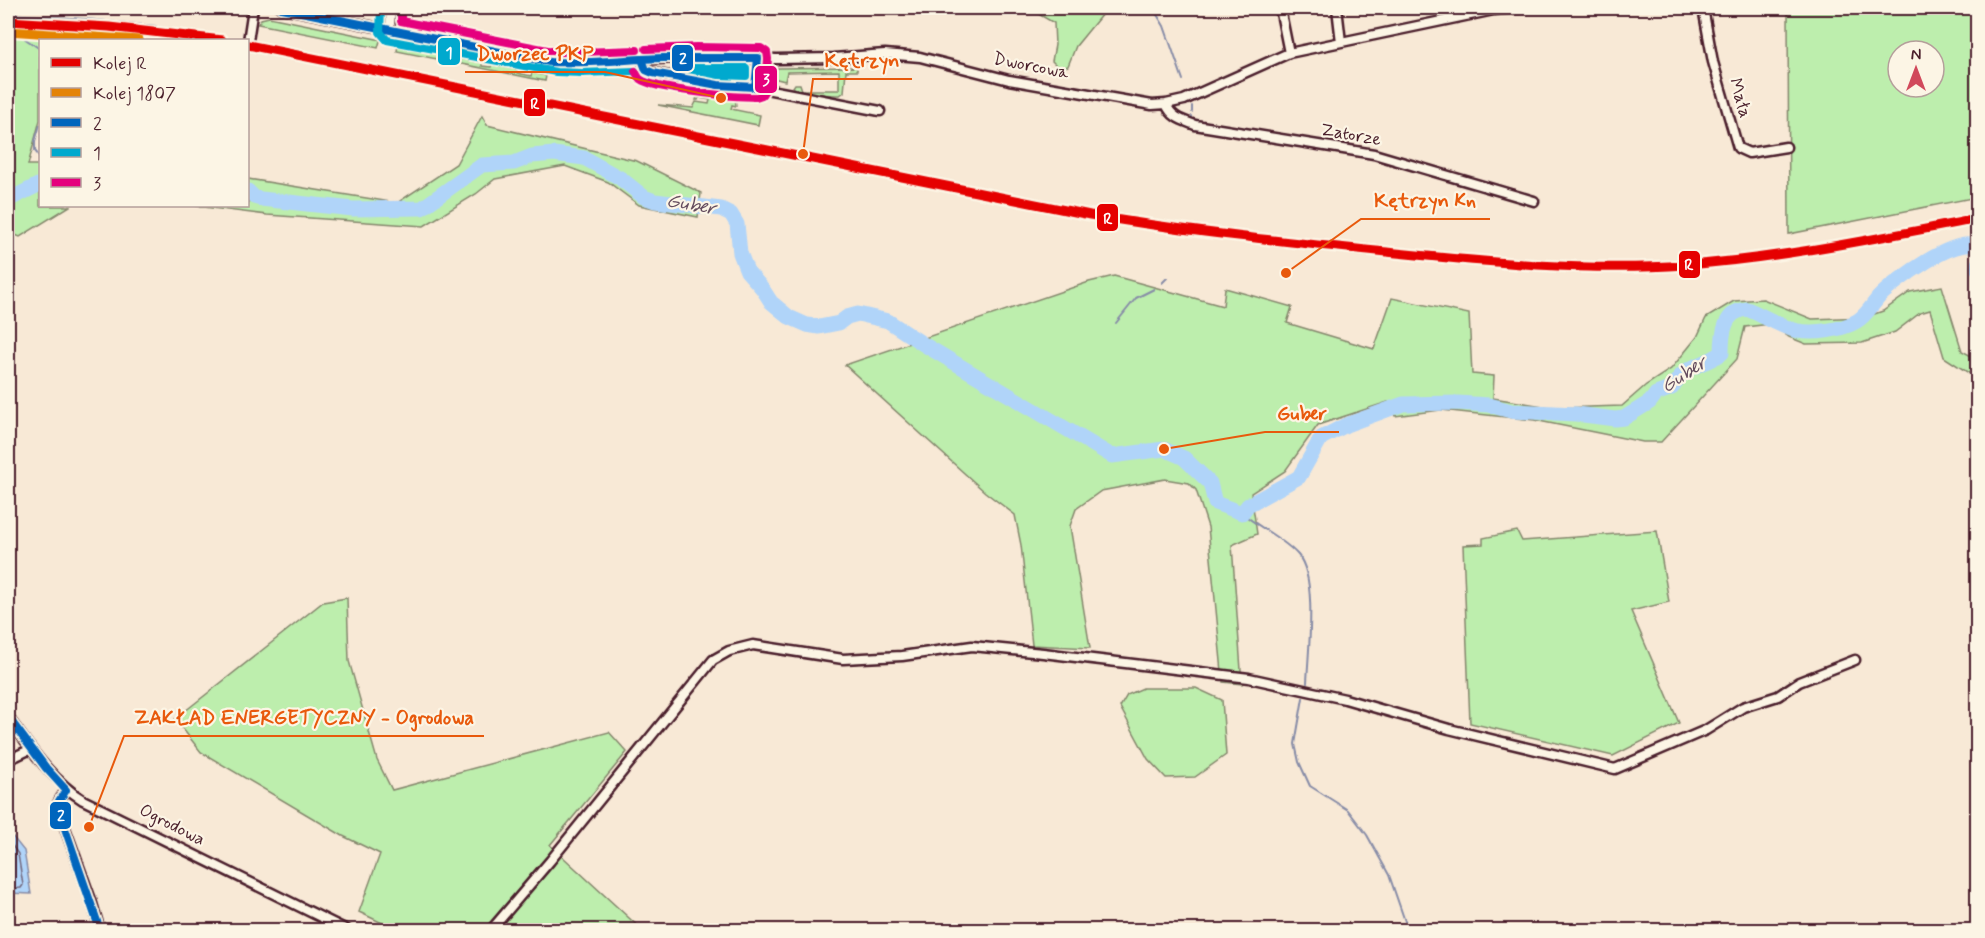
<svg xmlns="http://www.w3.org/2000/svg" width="1985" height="938" font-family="Mynerve,sans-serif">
<rect width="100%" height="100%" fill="#f8e9d6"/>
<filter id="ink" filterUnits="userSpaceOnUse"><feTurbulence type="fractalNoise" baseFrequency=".0167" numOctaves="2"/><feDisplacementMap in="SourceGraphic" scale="12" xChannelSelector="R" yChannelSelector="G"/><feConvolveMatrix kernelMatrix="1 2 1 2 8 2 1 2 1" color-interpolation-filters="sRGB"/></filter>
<g filter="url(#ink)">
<!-- green -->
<path fill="#bdeead" stroke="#84866c" stroke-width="1.5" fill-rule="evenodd" d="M1028,8H1107L1076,46L1068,66L1060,69L1052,61L1055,45L1054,23Z
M1788,8H1977V197L1789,234ZM1898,51H1934V87H1898Z
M269,17L440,52L442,55L449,57V59L458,61L459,59L482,63V66L491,67L492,65L517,70V73L531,76L532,73L546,76L545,81L397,51L398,45L380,41L378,48L258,24L261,19Z
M8,28L65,31L62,40H40V120L28,165H40V206H70L20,237L8,232Z
M857,67V71H846L844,92L840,95C825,94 805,96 793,87L795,84H800L802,90H839V71L787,72L785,81L765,76V70L778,68Z
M699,91L717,94V99L724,100L725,95L735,96L736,106L732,105L731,109L760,115L758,125L658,105L693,108L696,102L709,104L710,100L699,98L698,100H696Z
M482,116L487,125L637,161L701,193L698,217L639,205L608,182L565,166L495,179L476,194L424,226L267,215L196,206H248V179L397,203L456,164Z
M1114,276L1223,306L1225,288L1292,307L1287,323L1374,349L1392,298L1469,314L1472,374L1494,376L1493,398L1556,408L1622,406L1646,385L1671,369L1697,337L1706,318L1734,301L1763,299L1812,319L1866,317L1883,311L1910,292L1942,286L1962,351L1977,359L1978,379L1944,357L1930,310L1920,313L1895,332L1862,343L1806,344L1789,337L1771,324L1745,327L1737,359L1661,442H1643L1534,420L1441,410L1395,416L1388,402L1318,425L1285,471L1251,493L1257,534L1232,545L1242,684L1223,682L1208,527L1196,490L1189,483L1165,479L1101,491L1076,509L1070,526L1090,648L1032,645L1021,545L1015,515L985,492L845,365L1089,282Z
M1517,531L1522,541L1657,531L1669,602L1631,611L1679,723L1613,756L1470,723L1463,545L1483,544V538Z
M347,598L349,661L377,760L392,790L609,732L627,752L550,845L642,930H397L359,912L380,854L343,836L201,752L175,719L323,602Z
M1143,688H1196L1222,700L1226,755L1195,777L1166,778L1148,759L1120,707L1127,695Z"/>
<!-- water -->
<path fill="#b0d4f9" stroke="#878ca7" stroke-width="1.5" d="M8,831L24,851L31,894L8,893Z"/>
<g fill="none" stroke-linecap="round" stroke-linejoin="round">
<!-- shore -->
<path stroke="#73677d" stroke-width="1.5" d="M8,840L18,854L23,885L21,888L8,889"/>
<!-- stream -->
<path stroke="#878ca7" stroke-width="2" d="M1153,8L1164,26L1183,80
M8,14L87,19L156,26
M21,33V36L40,49
M1192,112V106
M1192,116V119
M40,125L35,141V151L40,157
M1162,283L1167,278
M1116,323L1136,298L1154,289
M1242,513C1258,527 1284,539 1298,555C1318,578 1308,652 1307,683
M1303,698L1295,744L1299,762L1310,786L1348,810L1367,835L1389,875L1408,930"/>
<!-- river -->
<path stroke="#b0d4f9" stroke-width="15" d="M248,191L254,197L261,199L353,209L422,208L482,165L514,163L532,156L554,154L584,158L620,178L644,197L655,201L721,209L731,214L737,224L740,253L747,271L762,288L771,302L789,317L807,325L819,327L839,323L847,317L858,314L888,321L923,344L1112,456L1164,449L1184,458L1210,483L1215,503L1242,513L1248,505L1299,477L1321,438L1346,425L1403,404L1458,403L1489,405L1511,411L1576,414L1615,419L1624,418L1650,402L1656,394L1672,388C1688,361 1699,369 1722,353C1722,333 1724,311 1747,309C1762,315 1783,328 1798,331C1815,334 1842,330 1857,321C1866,316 1872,305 1879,297C1894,282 1957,234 1978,247
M8,200L40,184
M1978,264V269"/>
<!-- street casing -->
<g stroke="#4a1f2b" stroke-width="13">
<path id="street" d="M281,8L550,62L581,63L696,57L777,59L834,58L885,54L920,57L1009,80L1152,105L1166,104L1184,100L1289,53L1494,10L1519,8
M1280,8L1289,53
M1337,8L1341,42
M1703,8L1713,62L1738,148L1749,153L1786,147
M390,30L391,8
M248,41L253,8
M642,59L646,70L653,73L718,85L755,87L880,111
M755,87L758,58
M1166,104C1172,118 1182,120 1195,125L1374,154L1534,201
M8,717C30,747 51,780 83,800L347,930
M8,760L31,749
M66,790L59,801L60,814L91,900L100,930
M491,930L550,861L713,660L729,651L753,645L843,659L902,656L972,646L1043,653L1249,678L1345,699L1449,729L1615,769L1706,730L1743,707L1778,696L1799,682L1855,660"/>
</g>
<!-- street -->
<use href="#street" stroke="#fcf5e5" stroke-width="8"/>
<!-- bus-1 casing -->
<g stroke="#fcf5e5" stroke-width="12">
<path id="bus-1" d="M281,8L550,62C588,64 626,59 664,58H758L755,87L718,85L653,73L646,70L642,59
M8,717L46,768L66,790L59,801L60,814L100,930"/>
</g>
<!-- bus-2 casing -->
<g stroke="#fcf5e5" stroke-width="12">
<path id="bus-2" d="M381,8L380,32L387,40L556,72L582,73L635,71
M684,68H746V76L719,75Z"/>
</g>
<!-- bus-3 casing -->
<g stroke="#fcf5e5" stroke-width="12">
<path id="bus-3" d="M401,8V21L558,52H581L637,50
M635,71C637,74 637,76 640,79C655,90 735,97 756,97L762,95L765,90L768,59L767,52L761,48L696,47L646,49"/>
</g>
<!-- bus-1 -->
<use href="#bus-1" stroke="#0065bd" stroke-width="8"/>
<!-- bus-2 -->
<use href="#bus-2" stroke="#00a9ce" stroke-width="8"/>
<!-- bus-3 -->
<use href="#bus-3" stroke="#e5007d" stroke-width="8"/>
<!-- rail-1 casing -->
<g stroke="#fcf5e5" stroke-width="14">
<path id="rail-1" d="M8,21L109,27L222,40
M248,45L1090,215C1189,232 1288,242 1387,252C1487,262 1586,272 1686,265C1784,258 1881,237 1978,219"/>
</g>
<!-- rail-2 casing -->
<g stroke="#fcf5e5" stroke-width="14">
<path id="rail-2" d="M8,31L139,40"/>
</g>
<!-- rail-1 -->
<use href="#rail-1" stroke="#e50000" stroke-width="9"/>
<!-- rail-2 -->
<use href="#rail-2" stroke="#e48306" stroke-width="9"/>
</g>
</g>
<g text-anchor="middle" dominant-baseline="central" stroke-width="4.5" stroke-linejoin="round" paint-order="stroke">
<!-- street labels -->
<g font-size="18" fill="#4a1f2b" stroke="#fcf5e5">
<text transform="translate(1031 66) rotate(11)">Dworcowa</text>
<text transform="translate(1740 98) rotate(74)">Mała</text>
<text transform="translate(1351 135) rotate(10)">Zatorze</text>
<text transform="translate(172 825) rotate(27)">Ogrodowa</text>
</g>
<!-- water labels -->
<g font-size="20" font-style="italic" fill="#644c5e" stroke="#fcf5e5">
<text transform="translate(691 205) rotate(10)">Guber</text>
<text transform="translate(1684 375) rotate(-33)">Guber</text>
</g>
</g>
<!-- callouts -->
<path fill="none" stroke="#e8590c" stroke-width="2" d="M721 98L605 72H465M803 154L813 79H912M1286 273L1361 219H1490M1164 449L1265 432H1339M89 827L124 736H484"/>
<g fill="#e8590c" stroke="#fcf5e5" stroke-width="2">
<circle cx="721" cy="98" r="6"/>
<circle cx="803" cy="154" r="6"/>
<circle cx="1286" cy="273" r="6"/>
<circle cx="1164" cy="449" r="6"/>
<circle cx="89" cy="827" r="6"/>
</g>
<g font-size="20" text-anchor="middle" font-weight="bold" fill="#e8590c" stroke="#fcf5e5" stroke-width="4.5" stroke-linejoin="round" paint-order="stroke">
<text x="535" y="60">Dworzec PKP</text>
<text x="862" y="67">Kętrzyn</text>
<text x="1425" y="207">Kętrzyn Kn</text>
<text x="1302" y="420">Guber</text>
<text x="304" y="724">ZAKŁAD ENERGETYCZNY - Ogrodowa</text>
</g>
<g stroke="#fcf5e5" stroke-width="2">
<rect x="437" y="37" width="24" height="29" rx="6" fill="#00a9ce"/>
<rect x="671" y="44" width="23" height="28" rx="6" fill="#0065bd"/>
<rect x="754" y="65" width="24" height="29" rx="6" fill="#e5007d"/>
<rect x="523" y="88" width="23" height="29" rx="6" fill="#e50000"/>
<rect x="1096" y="203" width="23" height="29" rx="6" fill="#e50000"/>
<rect x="1678" y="250" width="23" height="29" rx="6" fill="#e50000"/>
<rect x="49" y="801" width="23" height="29" rx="6" fill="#0065bd"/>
</g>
<g font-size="16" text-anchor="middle" font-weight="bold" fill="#fff">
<text x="449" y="58">1</text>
<text x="683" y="64">2</text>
<text x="766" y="85">3</text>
<text x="535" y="109">R</text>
<text x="1108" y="224">R</text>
<text x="1689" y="270">R</text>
<text x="61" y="821">2</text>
</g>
<!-- margin -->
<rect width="1985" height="938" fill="none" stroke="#fcf5e5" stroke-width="30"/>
<rect x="15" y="15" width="1955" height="908" fill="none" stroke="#4a1f2b" stroke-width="2" filter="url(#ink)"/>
<!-- legend -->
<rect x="39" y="39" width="210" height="168" fill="#fcf5e5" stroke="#b59f9b" stroke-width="1.5"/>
<rect x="51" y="58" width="30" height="9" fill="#e50000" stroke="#b59f9b" stroke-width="1.5"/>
<text x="93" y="69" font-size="18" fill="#4a1f2b">Kolej R</text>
<rect x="51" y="88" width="30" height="9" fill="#e48306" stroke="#b59f9b" stroke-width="1.5"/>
<text x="93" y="99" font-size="18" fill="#4a1f2b">Kolej 1807</text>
<rect x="51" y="118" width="30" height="9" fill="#0065bd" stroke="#b59f9b" stroke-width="1.5"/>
<text x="93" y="129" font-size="18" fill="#4a1f2b">2</text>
<rect x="51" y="148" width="30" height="9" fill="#00a9ce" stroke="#b59f9b" stroke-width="1.5"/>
<text x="93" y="159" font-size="18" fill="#4a1f2b">1</text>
<rect x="51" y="178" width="30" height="9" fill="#e5007d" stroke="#b59f9b" stroke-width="1.5"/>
<text x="93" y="189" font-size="18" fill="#4a1f2b">3</text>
<!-- north arrow -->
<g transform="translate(1916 69)"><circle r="28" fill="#fcf5e5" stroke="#b59f9b" stroke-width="1.5"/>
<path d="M0-4.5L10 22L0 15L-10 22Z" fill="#d1495b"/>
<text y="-9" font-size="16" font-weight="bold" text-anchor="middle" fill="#4a1f2b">N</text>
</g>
</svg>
